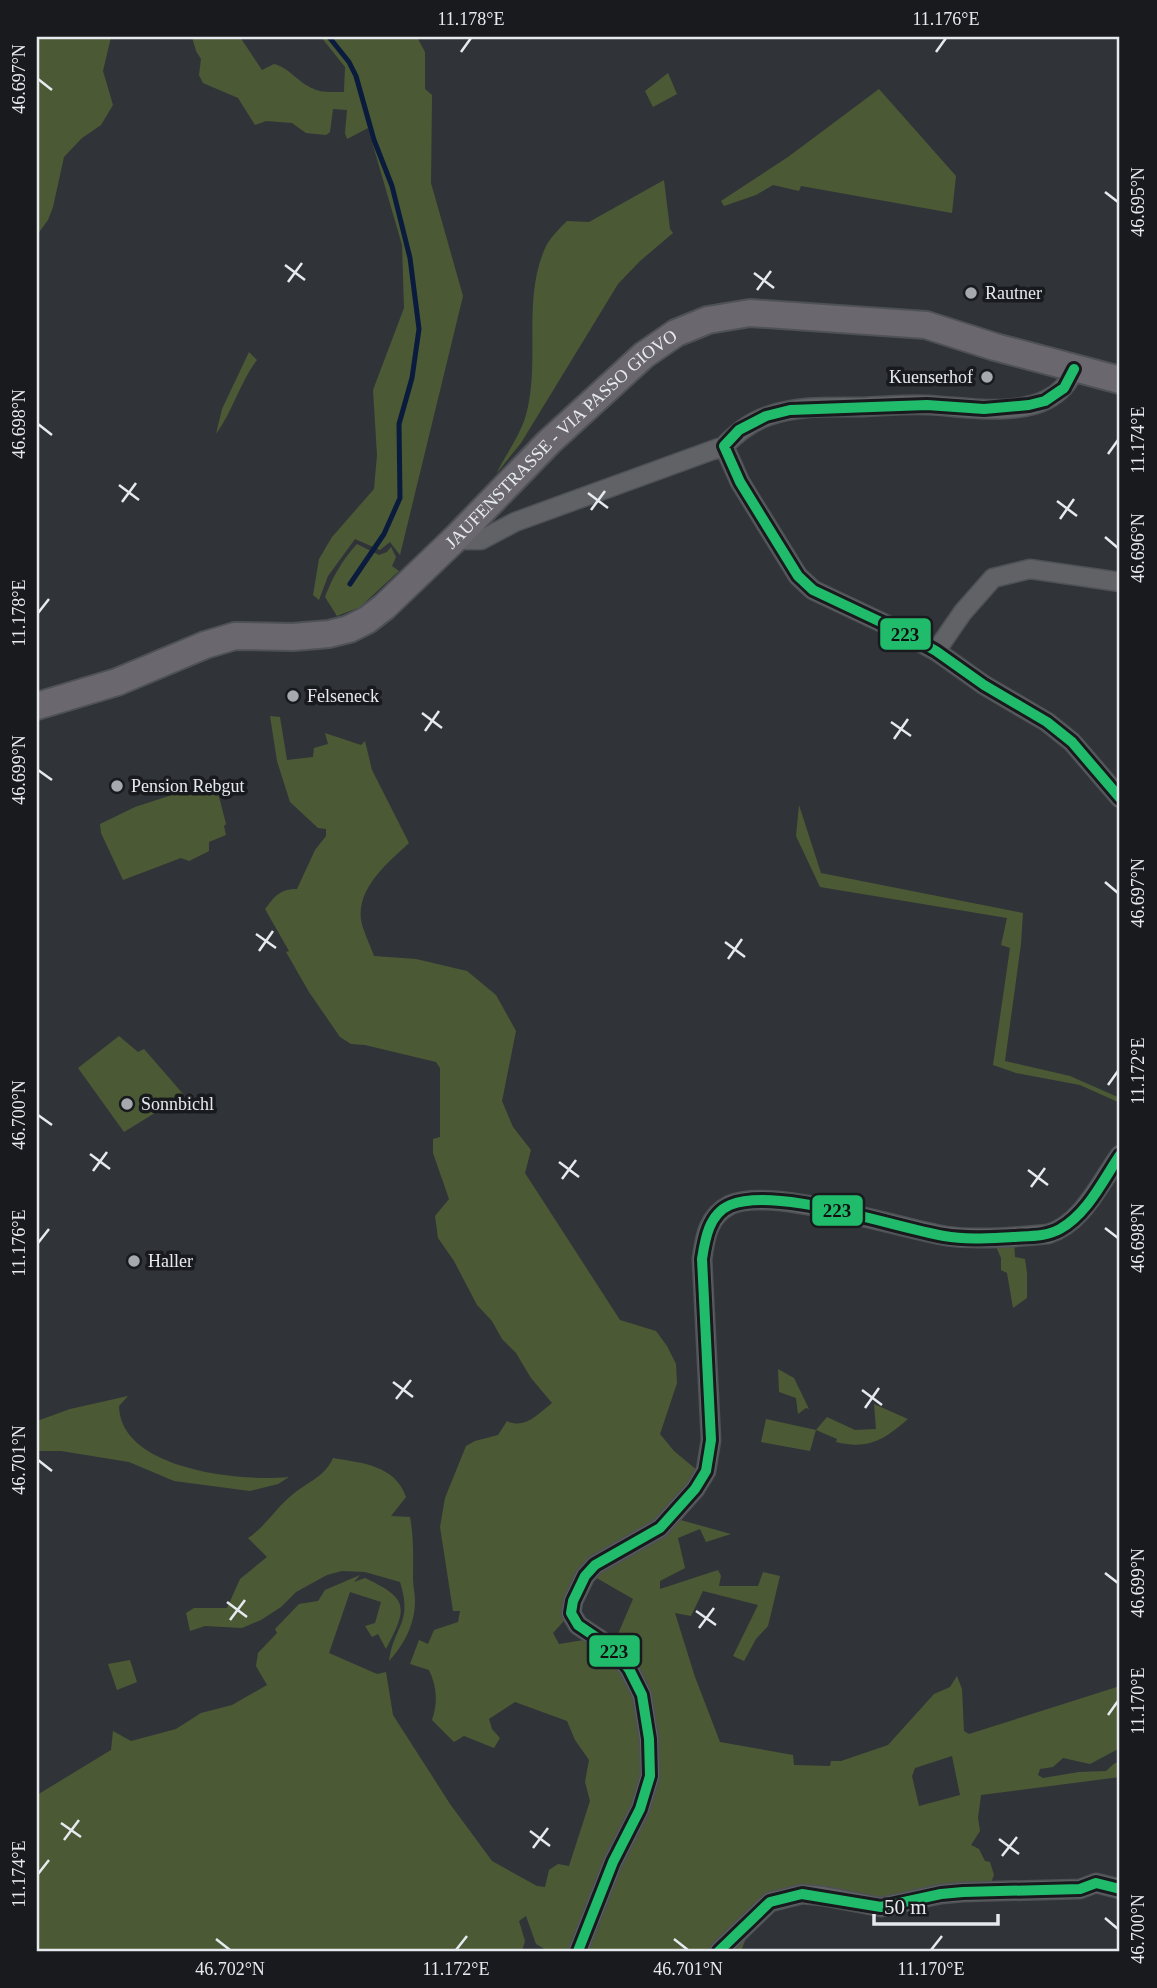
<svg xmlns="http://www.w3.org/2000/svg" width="1157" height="1988" font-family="Georgia,serif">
<rect width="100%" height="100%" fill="#303438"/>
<!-- green -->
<path fill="#4c5935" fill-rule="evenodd" d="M37,37H111L103,71L113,105L101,125L82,138L64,157L53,207L48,220L37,235Z
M192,37H240L262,70L274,64C290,68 298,83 314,89C322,93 335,92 344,92L345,67L321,37H417L425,52V89L432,95L431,183L463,296L400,555L390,542L380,550L355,539L328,576L319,600L313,595L319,559L332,537L374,489L377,455L373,390L404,308L402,245L368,128L347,139L345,133L347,110L333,109L330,132L326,135L306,133L292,123L266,121L255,125L238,98L203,83L199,75L201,59L196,51Z
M668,73L677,94L653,107L645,91Z
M879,89L956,176L952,213L801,186L799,191L773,185L756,195L724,206L721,201L788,157Z
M664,180L670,229L673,233L640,261L618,284L521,443L496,474C506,454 522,433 527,411C540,357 522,298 546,246C551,237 560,228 567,221L589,222Z
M249,352L257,360C240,382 233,411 216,434L222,409Z
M357,544L379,555L387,552L391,547L396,557L392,566L399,571L360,607L337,616L325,597C332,578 343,559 357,544Z
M270,716L280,717L287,760L313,757L314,748L328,744L325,733L361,745L365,741L372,770L409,843C388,863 357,887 361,920C363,931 370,945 374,956L416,959L467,971L496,995L516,1031L502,1101L513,1127L531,1150L525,1173L620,1320L656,1331L667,1346L676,1364L677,1383L660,1434L674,1451L704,1476L677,1519L731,1534L706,1542L700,1529L678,1538L685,1568L660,1581V1589L718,1570L721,1576L719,1586H758L763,1572L780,1576L768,1626L756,1639L744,1661L733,1656L758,1605L703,1591L691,1616L675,1613L695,1677L720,1742L793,1755L794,1765L830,1766L831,1761H841L888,1745L934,1694L950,1687L957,1676L962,1689L964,1731L969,1734L1120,1686V1739L1117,1742L1120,1748L1090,1764L1063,1758L1053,1767L1040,1769L1038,1775L1043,1778L1079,1772L1106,1771L1115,1763H1120V1777L981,1795L978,1818L980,1831L971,1845L979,1849L985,1861L990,1862L994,1875L988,1891L897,1905L812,1894L755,1916L741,1951H548L536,1944L526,1916L519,1921L525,1941L522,1951H37V1795L111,1750L113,1731L131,1741L176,1729L201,1713L232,1705L267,1685L256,1666L258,1653L277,1633L275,1629L299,1604L318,1601L325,1590L360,1575L354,1582L365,1578C410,1599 407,1608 386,1649L378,1634L372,1637L365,1626L375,1623L381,1602L350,1592L329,1653L377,1674L386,1672L393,1715L450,1804L492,1861L537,1886L545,1887L549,1870L558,1864L569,1866L590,1801L585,1782L589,1760L575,1740L567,1721L515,1702L489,1719L492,1729L500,1738L494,1748L464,1736L454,1742L432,1720C438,1703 437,1686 429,1670L410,1664L419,1640L428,1644L434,1630L458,1622L460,1611H453L440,1527L445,1498L466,1446L475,1441L498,1435L507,1421C525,1430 539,1413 552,1403L531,1378L516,1353L502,1339L492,1321L477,1305L454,1261L438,1238L435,1216L449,1199L433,1153V1139L440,1137V1068L436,1062L365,1045L351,1044L340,1037L309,992L286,952L289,951L265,909C275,896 280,889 297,889L315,850L326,836V829L318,828L290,802L277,761ZM588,1573L633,1599L612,1648L596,1638L559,1644L553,1633L571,1613ZM952,1756L960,1795L919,1806L912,1776L915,1768Z
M215,781L226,824L224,826L226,835L209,842V851L189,861L181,858L123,880L101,833L100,824L135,807Z
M799,805L821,873L1023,913L1021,944L1005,1061L1070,1076L1120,1098V1103L1080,1085L1016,1073L993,1065L1010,948L1001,945L1007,918L820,887L796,836Z
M119,1036L138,1052L144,1049L184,1095L124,1132L78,1068Z
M994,1242H1014L1015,1257L1025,1259L1027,1273V1298L1013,1308L1007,1273L1001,1270V1258Z
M778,1369L794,1378L809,1409L806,1408L798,1414L796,1398L779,1392Z
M128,1396L119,1406C120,1470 242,1482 289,1477L278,1484L250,1491L174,1481L129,1462L61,1451H37V1421L70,1409Z
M874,1404L908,1419C884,1440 868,1450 836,1442L837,1439L816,1430L810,1451L761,1442L766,1419L816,1430L827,1417L855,1430L876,1429Z
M333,1458C362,1463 395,1465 406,1497L391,1516L410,1517C414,1538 413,1558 413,1579C413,1586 415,1594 415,1601C415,1624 404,1645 389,1661C394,1625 413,1624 400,1582L365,1572L342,1571L327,1575L296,1592L281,1607L261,1620L242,1628L205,1626L190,1631L186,1613L194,1608H227L240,1579L267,1557L248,1538C266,1526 276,1508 292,1495C307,1482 325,1477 333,1458Z
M130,1660L137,1682L117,1690L108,1664Z"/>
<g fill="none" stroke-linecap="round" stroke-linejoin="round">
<!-- stream -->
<path stroke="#0a1b3d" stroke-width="5" d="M329,37L349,62L356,76L374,140L392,186L410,258L419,329L412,378L399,424L400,498L384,534L350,584"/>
<!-- minor casing -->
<g stroke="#4e5155" stroke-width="21">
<path id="minor" d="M724,446L740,482L798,576L813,590L904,633L936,651L984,685L1047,722L1072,742L1120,798
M458,536L466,540H481L515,522L724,446C737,433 750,422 768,416C799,405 832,407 864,407C886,406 907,404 929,405C964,407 1014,416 1046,400C1060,393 1069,384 1074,369
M936,651L963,612L993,578L1030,569L1120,582
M578,1951L613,1862L640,1809L650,1776L649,1739L642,1695L629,1669L612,1648L578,1625L571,1613L573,1601L585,1576L595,1565L660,1528L695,1489L706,1471L711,1440L702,1259C705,1237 708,1216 730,1205C771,1186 898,1228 946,1236C973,1240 1019,1237 1048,1234C1082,1224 1100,1183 1120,1155
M719,1951L770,1902L802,1894L823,1896L881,1907L941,1894L963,1892L1080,1889L1096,1883L1120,1889"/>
</g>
<!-- primary casing -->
<g stroke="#4e5155" stroke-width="30">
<g id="primary">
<path id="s1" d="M37,706L117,682L205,645L235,636L293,637L329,634L349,629L367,620L384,607L458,536L549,442L644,355L676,333L708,320L750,313L926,325L995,347L1120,380"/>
</g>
</g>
<!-- minor -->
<use href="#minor" stroke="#606265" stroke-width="18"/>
<!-- primary -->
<use href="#primary" stroke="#6b676f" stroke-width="26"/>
<!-- bus-1 casing -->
<g stroke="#181a1e" stroke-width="16">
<path id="bus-1" d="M724,446L740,482L798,576L813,590L904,633L936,651L984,685L1047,722L1072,742L1120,798
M724,446L739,430L766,416L790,410L927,405L984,409L1029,405L1045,401L1064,388L1074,369
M578,1951L613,1862L640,1809L650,1776L649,1739L642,1695L629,1669L612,1648L578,1625L571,1613L573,1601L585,1576L595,1565L660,1528L695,1489L706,1471L711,1440L702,1259C705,1239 709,1214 730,1205C777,1186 892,1227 944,1236C967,1240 991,1238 1013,1237C1029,1236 1046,1237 1060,1229C1088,1213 1103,1180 1120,1155
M719,1951L770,1902L802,1894L881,1907L941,1894L963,1892L1080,1889L1096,1883L1120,1889"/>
</g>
<!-- bus-1 -->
<use href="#bus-1" stroke="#20bc6c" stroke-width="10"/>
</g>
<!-- ticks -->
<path fill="none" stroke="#e6eaef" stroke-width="2.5" d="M461,52L471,38M936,52L946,38M38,79L52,90M1105,192L1118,202M285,265L305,280M754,273L774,288M288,282L302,263M757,290L771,271M38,424L52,435M1108,454L1118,440M119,485L139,500M588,493L608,508M1057,501L1077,516M122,502L136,483M591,510L605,491M1060,519L1074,499M1105,537L1118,548M38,613L49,599M422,713L442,728M891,722L911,736M425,731L439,711M894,739L908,719M38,770L52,780M1105,882L1118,893M256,934L276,948M725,942L745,957M259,951L273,931M728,959L742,939M1108,1085L1118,1071M38,1115L52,1125M90,1154L110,1169M559,1162L579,1177M1028,1170L1048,1185M93,1171L107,1152M562,1179L576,1160M1031,1187L1045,1168M1105,1228L1118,1238M38,1243L49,1229M393,1382L413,1397M862,1390L882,1405M396,1399L411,1380M865,1408L879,1388M38,1460L52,1471M1105,1573L1118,1583M227,1602L247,1617M696,1611L716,1625M230,1620L245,1600M699,1628L714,1608M1108,1715L1118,1701M61,1823L81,1837M530,1831L550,1846M999,1839L1019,1854M64,1840L79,1820M533,1848L548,1828M1002,1856L1017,1837M38,1874L49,1860M1105,1918L1118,1929M216,1939L230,1950M674,1939L688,1950M456,1950L467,1936M931,1950L942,1936"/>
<!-- markers -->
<g fill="#a6aaaf" stroke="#181a1e" stroke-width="2.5">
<circle cx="971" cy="293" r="7"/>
<circle cx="987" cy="377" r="7"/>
<circle cx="293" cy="696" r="7"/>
<circle cx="117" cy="786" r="7"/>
<circle cx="127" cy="1104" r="7"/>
<circle cx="134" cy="1261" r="7"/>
</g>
<g text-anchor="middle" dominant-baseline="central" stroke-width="7" stroke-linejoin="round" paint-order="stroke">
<!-- poi labels -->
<g font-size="18" fill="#e6eaef" stroke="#181a1e" text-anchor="start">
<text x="985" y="293">Rautner</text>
<text x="973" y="377" text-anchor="end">Kuenserhof</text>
<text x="307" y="696">Felseneck</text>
<text x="131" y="786">Pension Rebgut</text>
<text x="141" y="1104">Sonnbichl</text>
<text x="148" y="1261">Haller</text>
</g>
<!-- street labels -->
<g font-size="18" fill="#e6eaef" stroke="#181a1e">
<text stroke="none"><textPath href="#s1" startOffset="611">JAUFENSTRASSE - VIA PASSO GIOVO</textPath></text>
</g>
</g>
<g stroke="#181a1e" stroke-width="2.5">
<rect x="879" y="617" width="53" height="34" rx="7" fill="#20bc6c"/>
<rect x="811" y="1194" width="53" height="33" rx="7" fill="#20bc6c"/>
<rect x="588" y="1634" width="53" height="34" rx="7" fill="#20bc6c"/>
</g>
<g font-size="19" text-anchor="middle" font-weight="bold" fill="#111">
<text x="905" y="641">223</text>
<text x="837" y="1217">223</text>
<text x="614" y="1658">223</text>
</g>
<!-- border -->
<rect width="1157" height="1988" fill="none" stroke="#181a1e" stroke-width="77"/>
<!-- scale -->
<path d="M874 1914v10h124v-10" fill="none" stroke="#e6eaef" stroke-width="3.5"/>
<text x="884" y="1914" font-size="21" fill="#e6eaef" stroke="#181a1e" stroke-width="5" paint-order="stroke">50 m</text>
<rect x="38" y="38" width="1080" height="1912" fill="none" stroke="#e6eaef" stroke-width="2.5"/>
<g font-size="18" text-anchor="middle" fill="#e6eaef">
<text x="471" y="25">11.178°E</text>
<text x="946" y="25">11.176°E</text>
<text transform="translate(19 79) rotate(-90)" y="6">46.697°N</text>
<text transform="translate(1138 202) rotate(-90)" y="6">46.695°N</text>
<text transform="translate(19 424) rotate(-90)" y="6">46.698°N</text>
<text transform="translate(1138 440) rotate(-90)" y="6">11.174°E</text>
<text transform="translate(1138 548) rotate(-90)" y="6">46.696°N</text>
<text transform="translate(19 613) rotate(-90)" y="6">11.178°E</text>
<text transform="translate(19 770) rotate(-90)" y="6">46.699°N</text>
<text transform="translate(1138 893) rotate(-90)" y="6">46.697°N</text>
<text transform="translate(1138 1071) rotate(-90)" y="6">11.172°E</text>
<text transform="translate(19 1115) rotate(-90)" y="6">46.700°N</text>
<text transform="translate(1138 1238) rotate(-90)" y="6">46.698°N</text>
<text transform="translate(19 1243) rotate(-90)" y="6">11.176°E</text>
<text transform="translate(19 1460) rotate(-90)" y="6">46.701°N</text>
<text transform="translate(1138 1583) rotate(-90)" y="6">46.699°N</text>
<text transform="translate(1138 1701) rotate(-90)" y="6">11.170°E</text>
<text transform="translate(19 1874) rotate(-90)" y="6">11.174°E</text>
<text transform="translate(1138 1929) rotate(-90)" y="6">46.700°N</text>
<text x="230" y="1975">46.702°N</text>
<text x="456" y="1975">11.172°E</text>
<text x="688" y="1975">46.701°N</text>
<text x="931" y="1975">11.170°E</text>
</g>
</svg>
